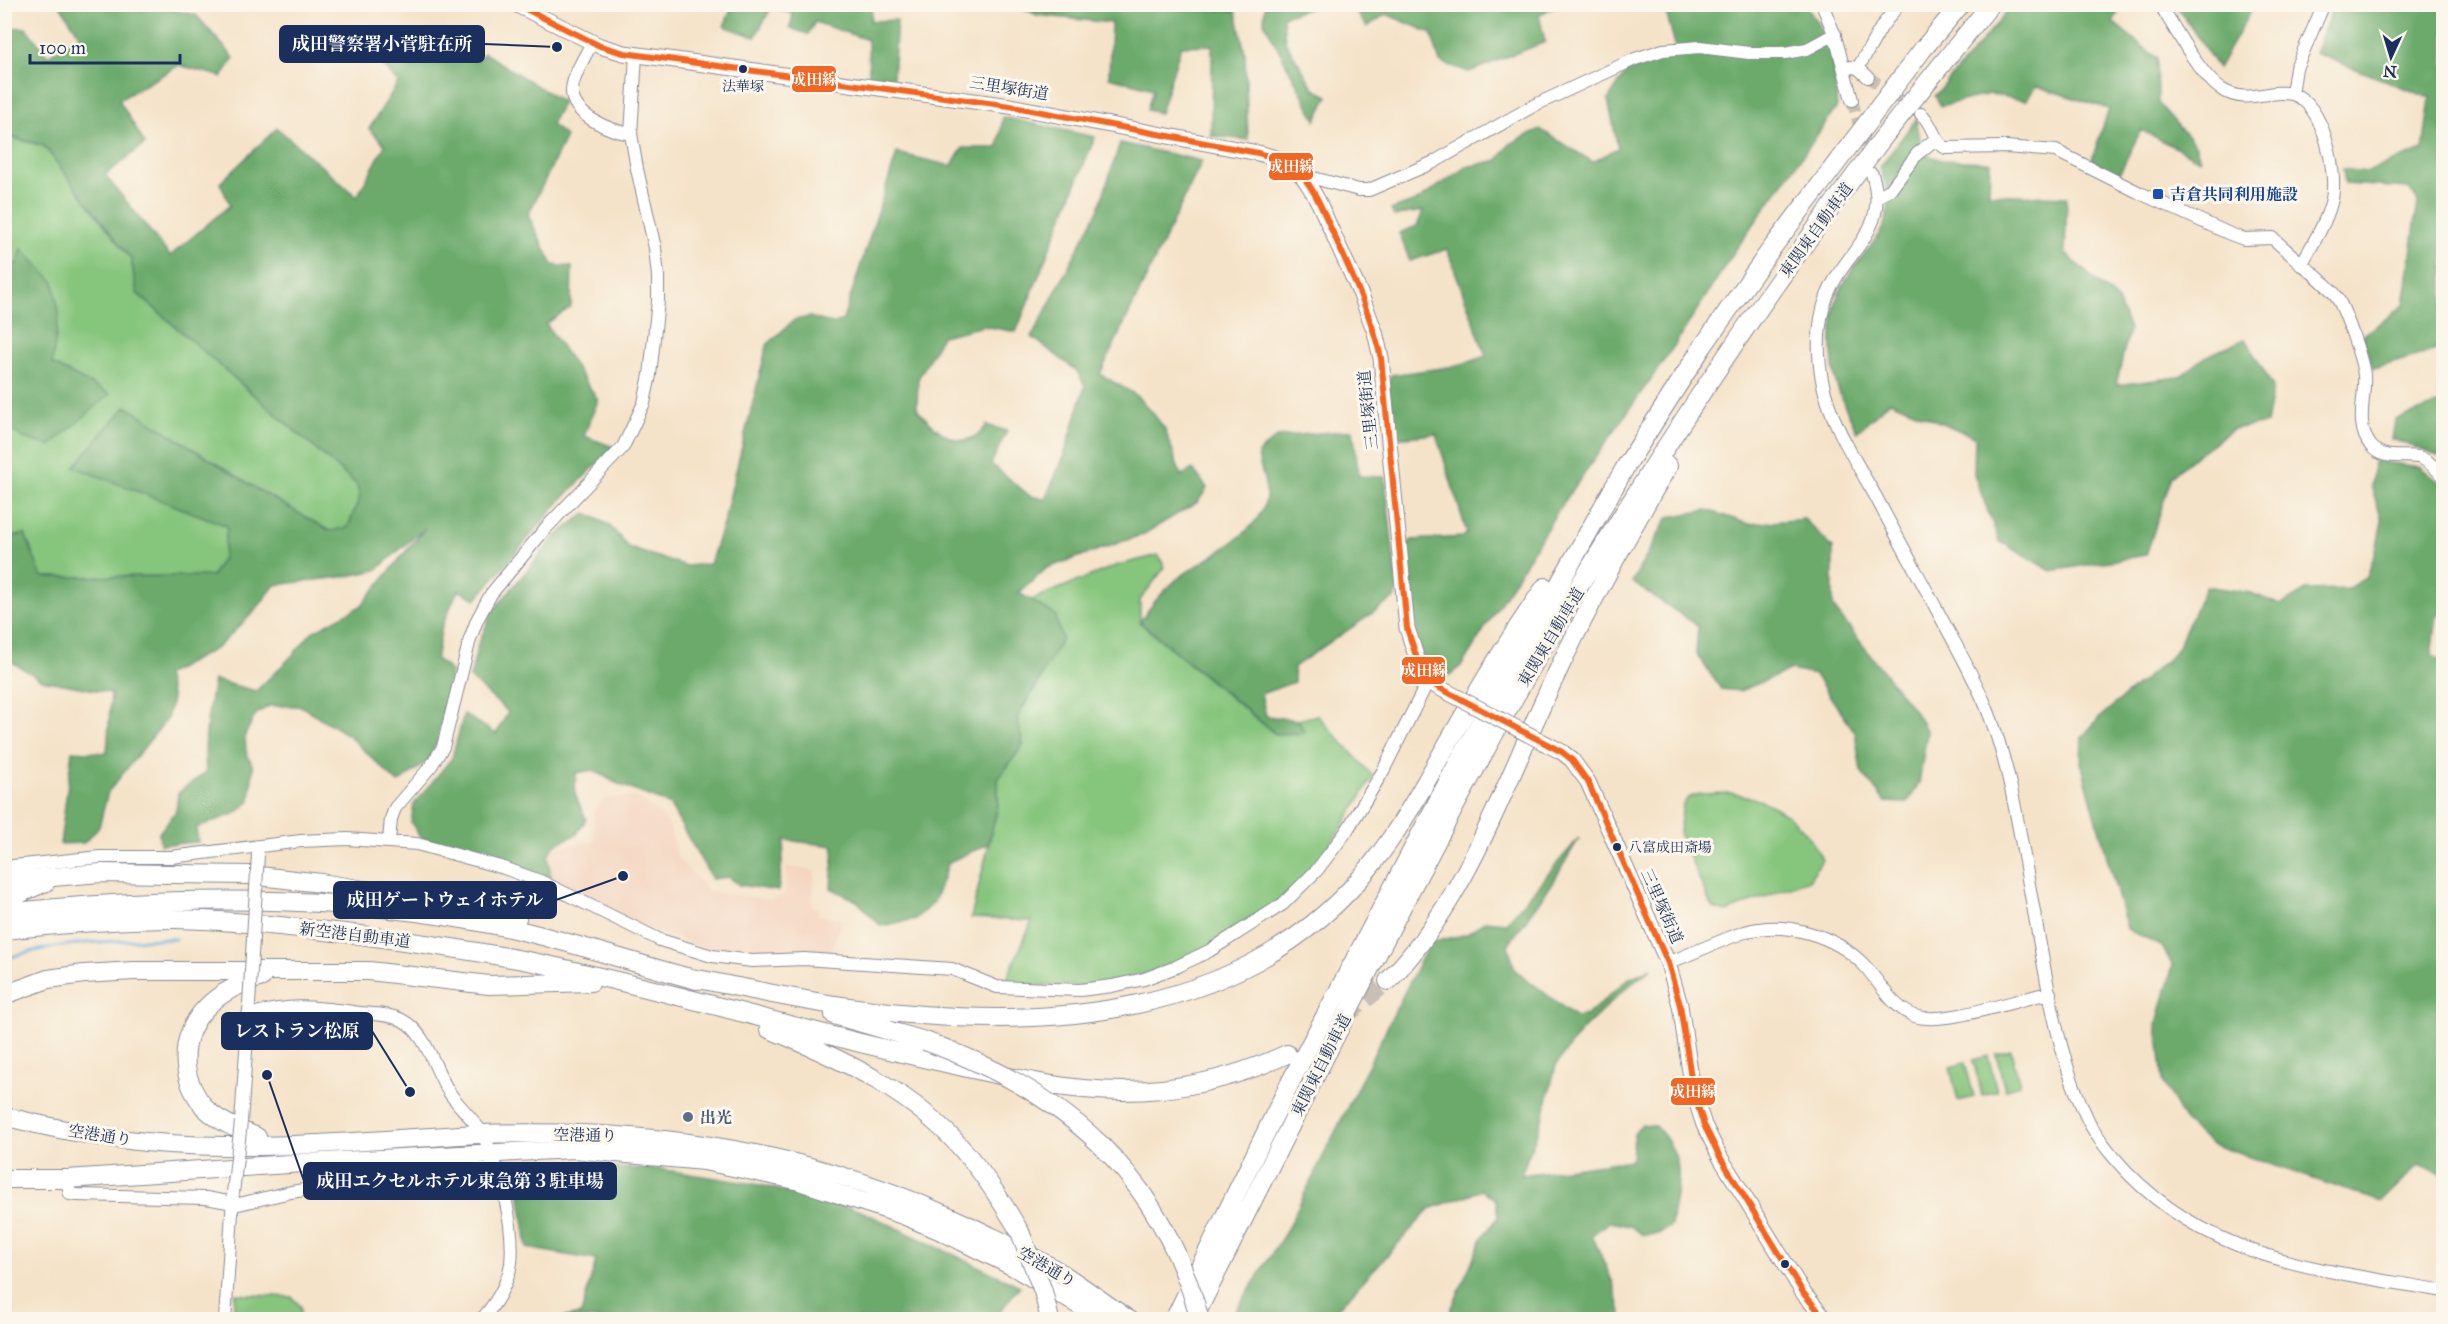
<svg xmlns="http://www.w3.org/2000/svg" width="2448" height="1324" font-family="'IM FELL Great Primer','Noto Serif JP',serif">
<rect width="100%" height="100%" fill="#fbf7ec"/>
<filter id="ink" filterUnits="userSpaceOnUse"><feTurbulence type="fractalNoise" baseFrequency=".0167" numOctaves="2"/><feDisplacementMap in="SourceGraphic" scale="12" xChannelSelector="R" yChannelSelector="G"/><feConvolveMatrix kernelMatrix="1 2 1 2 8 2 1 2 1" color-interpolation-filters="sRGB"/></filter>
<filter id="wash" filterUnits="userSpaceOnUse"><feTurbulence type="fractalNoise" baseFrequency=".008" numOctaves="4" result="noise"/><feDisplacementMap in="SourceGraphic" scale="24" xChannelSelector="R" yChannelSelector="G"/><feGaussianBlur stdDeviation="1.35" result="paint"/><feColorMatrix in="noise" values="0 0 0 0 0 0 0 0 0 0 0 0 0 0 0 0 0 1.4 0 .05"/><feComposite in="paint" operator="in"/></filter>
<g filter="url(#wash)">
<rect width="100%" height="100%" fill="#f5e3c9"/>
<!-- built -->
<path fill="#f4d4bf" d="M636,797L659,813L669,823L677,857L708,891L771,900L785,895L787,867L815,870L812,906L818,909V915L843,919L841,929L837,934L830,956L775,958L723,953L694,945L639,925L582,893L553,881L549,856L555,846L594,841V810L605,798Z"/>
<!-- green -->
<path fill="#85c57c" stroke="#507a6d" stroke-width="1.5" d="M4,136L44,146L131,259L137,293L357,485L360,497L348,527L330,532L256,489L228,526L223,558L212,576L41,577L25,534L5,538Z
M1158,555L1165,567L1140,600V623L1275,734L1304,733L1298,720L1317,715L1373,776C1352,813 1330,849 1301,881C1258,927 1159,978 1096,985C1067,988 1034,984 1005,983L1032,921L971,918L998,806V779L1023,745L1017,717L1042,677L1055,615L1031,600L1115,566Z
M1731,793C1772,799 1806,822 1822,860L1809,880L1726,912L1712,908L1679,833L1683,804L1688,798L1700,794Z
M2011,1050L2020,1085L2005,1089L1996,1054Z
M1988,1056L1997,1091L1982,1095L1973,1060Z
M1965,1063L1974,1097L1958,1101L1950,1067Z
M235,1294L292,1297L301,1307L300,1319H233Z"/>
<!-- forest -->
<path fill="#6caa6c" stroke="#446c65" stroke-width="1.5" d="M2440,4L2444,6L2443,348L2373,369L2362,336L2404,305L2418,202L2409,188L2345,184L2343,169L2367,172L2423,150L2430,98L2315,53L2334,5Z
M60,5H155L196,15L234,58L222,77L179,65L119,100L145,144L105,175L170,256L230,205L220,183L277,128L357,197L385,145L369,129L398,83L364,42L377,35L411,47L422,37L477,61L484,53L563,102L551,124L566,137L528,215L553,265L572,267L571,307L546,324L598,400L584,436L614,447L562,499L476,599L458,590L442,626L436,659L451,671L437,742L428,761L398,783L348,735L301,706H269L256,714L245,735L246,751L253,767L250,801L236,813L196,828L198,842L160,845L159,833L176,811L178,793L206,772C203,740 208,712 214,680L256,691L292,656L312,632L361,606L425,528L376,570L349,576L275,585L254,612L217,648L166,675L172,699L167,719L108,792L99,827L84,843L60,844L72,751L107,753L111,693L42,680L5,658V538L25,534L42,577L212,576L223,558L227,526L74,467L126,406L257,489L330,531L348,527L360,497L357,485L137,293L131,259L44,146L10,136L5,139V27L26,28L48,56L80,36Z
M733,5H872L871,21L897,20L893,78L869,77L868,40L815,22L808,34L790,28L793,14L772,7L755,37L724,26Z
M1133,5L1170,9L1236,11L1245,53L1248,140L1211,136L1212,45L1181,46L1160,113L1147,110L1153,89L1109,77L1111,23L1037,15L1016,5Z
M1265,5H1322L1283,16L1285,41L1314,89L1328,96L1316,120L1264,22Z
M1344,5L1557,4V5L1539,15L1545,42L1469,72L1440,62L1431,33L1386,14L1367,27L1353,8Z
M1664,5H1806L1827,39L1833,62L1837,107L1734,252L1674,346L1557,512L1462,665L1451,675L1438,676L1426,664L1419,650L1406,545L1412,540L1463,537L1467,533L1436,434L1395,438L1388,383L1391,375L1456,366L1486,356L1447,249L1410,261L1399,233L1417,226L1423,211L1394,216L1391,210L1418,200L1466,167L1498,160L1510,144L1540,129L1593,162L1618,148L1608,100L1629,68L1676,48Z
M2013,5H2122L2113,22L2157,58L2158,103L2196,146L2200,160L2141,130L2118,176L2092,159L2109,109L2036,86L2026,101L1990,94L1941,106L1935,96Z
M2176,5H2254L2218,68Z
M1003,117L1095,137L1016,332L984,326L942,336L918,379L917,409C936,431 963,457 987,425L1007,431L991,464L1030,496L1045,499L1064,456L1085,386L1077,371L1032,337L1099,208L1120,143L1202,161L1100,374L1136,395L1152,412L1165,429L1181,476L1193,469L1207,488L1198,502L1144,534L1047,568L1019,593L1055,615L1062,639L1017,717L1023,745L998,779V806L988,844L949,862L934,902L915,919L881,926L857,901L831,888L834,846L785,840L778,891L739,885L729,877L712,879L669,804L616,783L593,770L576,773L575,794L586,819L577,834L554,845L548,856L551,877L420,837L411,822L414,804L452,758L464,714L496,734L508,712L470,678L478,645L492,612L556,536L586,513L609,525L629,548L687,566L710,564L723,524L767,345L794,320L810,317L833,324L843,320L897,153L951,166L963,148H998Z
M1916,119L1923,153L1941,160L1990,162L1989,194L2067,197L2065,253L2118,301L2129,330L2116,385L2179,377L2207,356L2245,339L2273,387L2266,423L2233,429L2198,454L2172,476L2146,555L2051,571L1999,541L1974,474L1975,437L1890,401L1857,432C1851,417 1841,401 1837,386C1830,364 1830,320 1837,298C1857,244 1908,237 1880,167Z
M22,249L54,282L59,314L52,364L110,394L50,446L23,438L5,425V264H17Z
M2443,402V458L2392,439L2395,420Z
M1353,430L1359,476L1385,477L1397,588L1396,597L1294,667V682L1261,694L1266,716L1298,720L1305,733L1276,734L1140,622C1150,606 1161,593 1176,580C1202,559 1252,539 1264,506C1271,487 1259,471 1258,453L1277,437Z
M2374,461L2420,467L2444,486L2443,609L2437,616L2432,655L2444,663L2443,1175L2419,1165L2381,1202L2211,1144L2185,1122L2163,1082L2157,1023L2173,965L2162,947L2127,929L2081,763L2082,737L2100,717L2175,653L2206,586L2251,593L2281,605L2306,590L2347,589L2367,577L2377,547L2382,520L2371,486Z
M1707,510L1749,524L1804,519L1833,548V607L1919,717L1927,732L1919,784L1907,803L1885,802L1861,771L1855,732L1815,675L1791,670L1740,691L1721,689L1696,653L1698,626L1632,582L1668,517Z
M1579,838L1553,882L1508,945L1515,970L1576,1017L1587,1015L1628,979L1652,968L1625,989L1580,1032L1556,1065L1543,1117L1521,1175L1632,1160L1634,1134L1642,1124L1656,1126C1689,1162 1677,1181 1671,1226L1658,1234L1643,1235L1630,1226L1609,1222L1592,1235L1613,1283L1623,1319H1447L1483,1236L1498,1218L1496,1200L1482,1190L1430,1209L1328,1319L1230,1320L1285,1233L1418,965L1430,943L1467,934L1485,921L1506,923Z
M527,1166L659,1169L760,1185L859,1210L1020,1286L994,1319H556L581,1314L596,1260L527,1248L516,1168Z"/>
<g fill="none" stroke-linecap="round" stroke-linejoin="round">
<!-- stream -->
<path stroke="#61acda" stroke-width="3" d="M4,959C60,941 118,940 176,939"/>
</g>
</g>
<g filter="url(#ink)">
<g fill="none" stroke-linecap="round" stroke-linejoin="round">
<!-- minor-tunnel -->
<path stroke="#c9bfb4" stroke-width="12" stroke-dasharray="12 6" stroke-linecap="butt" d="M1868,77L1914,109
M1852,100L1869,161"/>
<!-- highway-tunnel -->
<path stroke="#c9bfb4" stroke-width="18" stroke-dasharray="18 9" stroke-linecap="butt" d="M1345,1016L1388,981"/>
<!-- minor casing -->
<g stroke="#888994" stroke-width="14">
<path id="minor" d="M1822,4L1835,36L1852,100
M2160,4C2174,27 2200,75 2221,89C2248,106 2268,88 2292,94C2324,102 2339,176 2331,203C2325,225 2312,245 2301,265
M592,43C585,56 573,75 572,90C571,116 611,131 631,134
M1851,67L1858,68L1868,77
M1858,68L1882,26L1899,4
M2292,94L2296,68L2324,4
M1921,114C1933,123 1933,142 1946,148L2006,147L2056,151L2140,193L2230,234L2244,239L2273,238C2292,257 2316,274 2334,293C2344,305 2362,359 2364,375C2366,398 2354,425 2371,446C2384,461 2401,454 2418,457C2428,459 2436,470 2444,476
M1872,174C1891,232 1845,249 1827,296C1817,323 1817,352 1822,380C1830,422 1855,460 1876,497C1896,535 1917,573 1937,610C1954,642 1972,673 1986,706C2011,767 2020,836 2032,901C2046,974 2056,1055 2089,1122C2099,1141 2114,1158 2128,1173C2216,1263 2327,1270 2444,1291
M1302,175L1359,190H1369L1432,163L1535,105L1635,59L1663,50L1700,47L1749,53H1785L1807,49L1835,34
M1877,197L1891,189L1917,154L1937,138
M389,841L391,819L395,808L431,766L443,747L470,639L477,620L491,594L545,529L623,447L644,403L650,375L658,301V277L655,248L637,169L631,134L636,55
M4,867L100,857H171L301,841L347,839L417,844L504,868L540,881L660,940L712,956L752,961L804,959L952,969L997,987L1080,990L1112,986L1144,979L1176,967L1209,951L1283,904L1317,870L1346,832L1383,771L1429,679
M1668,963C1693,953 1719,941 1745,932C1784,920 1835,935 1864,965C1879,981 1892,1008 1915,1016C1943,1026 2018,999 2050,993
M248,1015C294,1003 315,1007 361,1013C374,1014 390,1014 402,1020C427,1033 434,1069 449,1092C459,1107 474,1119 483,1135C500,1168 515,1226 511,1263C508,1284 495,1305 481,1320
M241,1122L249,1009
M67,1179L70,1194L77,1195L206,1198L239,1204L291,1192L395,1176L463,1169H497
M225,1320L233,1197"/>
</g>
<!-- major casing -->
<g stroke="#888994" stroke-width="17">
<path id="major" d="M515,4L600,46L624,53L1010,106L1258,153C1293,161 1303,172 1319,203L1361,295L1375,332L1381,358L1407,628L1419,665L1429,679L1436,686
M1562,752L1572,760L1588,782L1668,963L1680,1005L1693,1091L1704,1125L1720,1157L1804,1294L1826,1320"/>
</g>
<!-- highway casing -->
<g stroke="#888994" stroke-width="20">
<path id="highway" d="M4,881L101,873L250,875L321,883L481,909L517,918
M4,903L25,891L46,882
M4,913C170,895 342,893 505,927C570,941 633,963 697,980
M4,930C61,924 118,919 175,919C232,920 288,927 345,933C407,941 471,950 533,962C670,990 804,1032 941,1062C1000,1075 1061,1091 1122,1091C1179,1091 1235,1078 1287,1054
M687,977C741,987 795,1000 849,1007C1036,1033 1248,1023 1373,863C1404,824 1427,779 1452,736C1481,685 1511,635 1545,587
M1388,981C1469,898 1505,782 1554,679C1588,606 1627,536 1668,466
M4,995L48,979L84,974L134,971H369L489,985L591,982
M834,1015L925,1041
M769,1029C842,1059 917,1093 968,1156C988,1179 1004,1205 1020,1232
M4,1116C76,1135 150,1146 225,1146C311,1147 396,1138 482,1134C658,1128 813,1151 972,1227C1002,1242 1033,1256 1061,1273C1084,1288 1106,1304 1129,1320
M257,1137C240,1130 219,1122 205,1108C195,1096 188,1082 186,1067C181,1017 219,989 262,977
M4,1179H67L304,1163L573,1149L704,1161L796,1180L903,1215L939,1230L1014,1267L1104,1320
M1174,1320L1290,1083L1460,759L1626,466L1703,346L1769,252L1923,49L1961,4
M1193,1320C1297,1112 1400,903 1513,700C1620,509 1747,318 1879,143C1915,96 1953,51 1991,4"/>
</g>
<!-- minor -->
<use href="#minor" stroke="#fff" stroke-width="12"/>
<!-- major -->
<use href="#major" stroke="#fff" stroke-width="15"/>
<!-- highway -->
<use href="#highway" stroke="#fff" stroke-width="18"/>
<!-- minor-bridge casing -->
<g stroke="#888994" stroke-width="14" stroke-linecap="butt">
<path id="minor-bridge" d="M249,1004L258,855
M233,1193L241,1122"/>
</g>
<!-- major-bridge casing -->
<g stroke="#888994" stroke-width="17" stroke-linecap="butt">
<path id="major-bridge" d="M1436,686L1562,752"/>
</g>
<!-- highway-bridge casing -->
<g stroke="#888994" stroke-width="20" stroke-linecap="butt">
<path id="highway-bridge" d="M925,1041C1064,1091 1160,1172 1200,1320
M1020,1232L1043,1291L1050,1320"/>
</g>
<!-- minor-bridge -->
<use href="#minor-bridge" stroke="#fff" stroke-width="12"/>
<!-- major-bridge -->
<use href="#major-bridge" stroke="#fff" stroke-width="15"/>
<!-- highway-bridge -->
<use href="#highway-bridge" stroke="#fff" stroke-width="18"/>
<!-- bus-1 casing -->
<g stroke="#fbf7ec" stroke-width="10">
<path id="bus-1" d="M516,4L600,46L624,53L1010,106L1258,153C1271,157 1285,160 1296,170C1315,186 1324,215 1335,237C1353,277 1371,315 1381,358L1407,628L1419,665L1436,686L1562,752L1572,760L1588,782L1668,963L1680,1005L1693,1091L1704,1125L1720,1157L1804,1294L1826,1320"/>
</g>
<!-- bus-1 -->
<use href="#bus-1" stroke="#f26522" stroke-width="6"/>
</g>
</g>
<!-- markers -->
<g fill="#1b2f5e" stroke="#fbf7ec" stroke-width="2">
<circle cx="743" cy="69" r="5"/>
<circle cx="1617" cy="847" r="5"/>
<circle cx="1785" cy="1264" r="5"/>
</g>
<rect fill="#1a4fb4" stroke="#fbf7ec" stroke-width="2" x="2152" y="188" width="12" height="12" rx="3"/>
<circle fill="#5c6f8a" stroke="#fbf7ec" stroke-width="2" cx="688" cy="1117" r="6"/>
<g text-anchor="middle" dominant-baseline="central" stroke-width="6" stroke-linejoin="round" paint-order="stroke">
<!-- bus labels -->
<g font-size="14" fill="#1b2f5e" stroke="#fbf7ec">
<text x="743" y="86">法華塚</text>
<text x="1628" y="847" text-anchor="start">八富成田斎場</text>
</g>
<!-- street labels -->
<g font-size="16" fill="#1b2f5e" stroke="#fbf7ec">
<text transform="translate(1009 88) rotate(9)">三里塚街道</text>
<text transform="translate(1816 230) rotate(-54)">東関東自動車道</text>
<text transform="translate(1368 410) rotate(-96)">三里塚街道</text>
<text transform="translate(1551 637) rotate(-59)">東関東自動車道</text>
<text transform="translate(1662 906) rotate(66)">三里塚街道</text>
<text transform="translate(355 935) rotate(7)">新空港自動車道</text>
<text transform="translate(1321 1065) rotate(-63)">東関東自動車道</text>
<text transform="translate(100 1135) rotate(9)">空港通り</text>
<text transform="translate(585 1135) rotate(1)">空港通り</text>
<text transform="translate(1047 1267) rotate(30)">空港通り</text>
</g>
<!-- transit labels -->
<g font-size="16" font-weight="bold" fill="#164399" stroke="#fbf7ec" text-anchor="start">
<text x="2170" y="194">吉倉共同利用施設</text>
</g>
<!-- service labels -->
<g font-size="16" font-weight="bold" fill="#4e5e75" stroke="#fbf7ec" text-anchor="start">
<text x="700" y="1117">出光</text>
</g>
</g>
<!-- callouts -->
<path fill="none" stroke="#1b2f5e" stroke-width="2" d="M557 47L484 44M623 876L556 900M410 1092L372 1031M267 1075L304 1181"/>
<g fill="#1b2f5e" stroke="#fbf7ec" stroke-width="2">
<circle cx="557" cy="47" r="6"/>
<circle cx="623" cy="876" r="6"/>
<circle cx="410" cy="1092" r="6"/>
<circle cx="267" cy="1075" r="6"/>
</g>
<g fill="#1b2f5e" stroke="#1b2f5e" stroke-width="2">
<rect x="280" y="26" width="204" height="36" rx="6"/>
<rect x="334" y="882" width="222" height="36" rx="6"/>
<rect x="222" y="1013" width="150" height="36" rx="6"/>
<rect x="304" y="1163" width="312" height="36" rx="6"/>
</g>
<g font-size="18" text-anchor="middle" font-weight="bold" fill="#fff">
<text x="382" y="50">成田警察署小菅駐在所</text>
<text x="445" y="906">成田ゲートウェイホテル</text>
<text x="297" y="1037">レストラン松原</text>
<text x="460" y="1187">成田エクセルホテル東急第３駐車場</text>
</g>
<g stroke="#fbf7ec" stroke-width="2">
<rect x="791" y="65" width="46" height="28" rx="6" fill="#f26522"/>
<rect x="1268" y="152" width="46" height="29" rx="6" fill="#f26522"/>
<rect x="1401" y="656" width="45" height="29" rx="6" fill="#f26522"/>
<rect x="1670" y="1077" width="46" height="29" rx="6" fill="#f26522"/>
</g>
<g font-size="16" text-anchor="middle" font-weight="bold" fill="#fff">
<text x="814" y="85">成田線</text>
<text x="1291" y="172">成田線</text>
<text x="1424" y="676">成田線</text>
<text x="1693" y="1097">成田線</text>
</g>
<!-- margin -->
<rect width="2448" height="1324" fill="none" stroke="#fbf7ec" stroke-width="24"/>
<!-- north arrow -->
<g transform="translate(2391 57) rotate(184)" stroke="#fbf7ec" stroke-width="4.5" paint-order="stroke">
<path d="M0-4.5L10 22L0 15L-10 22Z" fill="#1b2f5e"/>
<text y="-9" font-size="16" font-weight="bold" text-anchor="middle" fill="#1b2f5e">N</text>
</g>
<!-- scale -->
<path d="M30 54v9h150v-9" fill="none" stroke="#1b2f5e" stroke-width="3"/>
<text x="39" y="54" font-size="18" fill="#1b2f5e" stroke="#fbf7ec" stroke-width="4.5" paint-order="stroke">100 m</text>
</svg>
